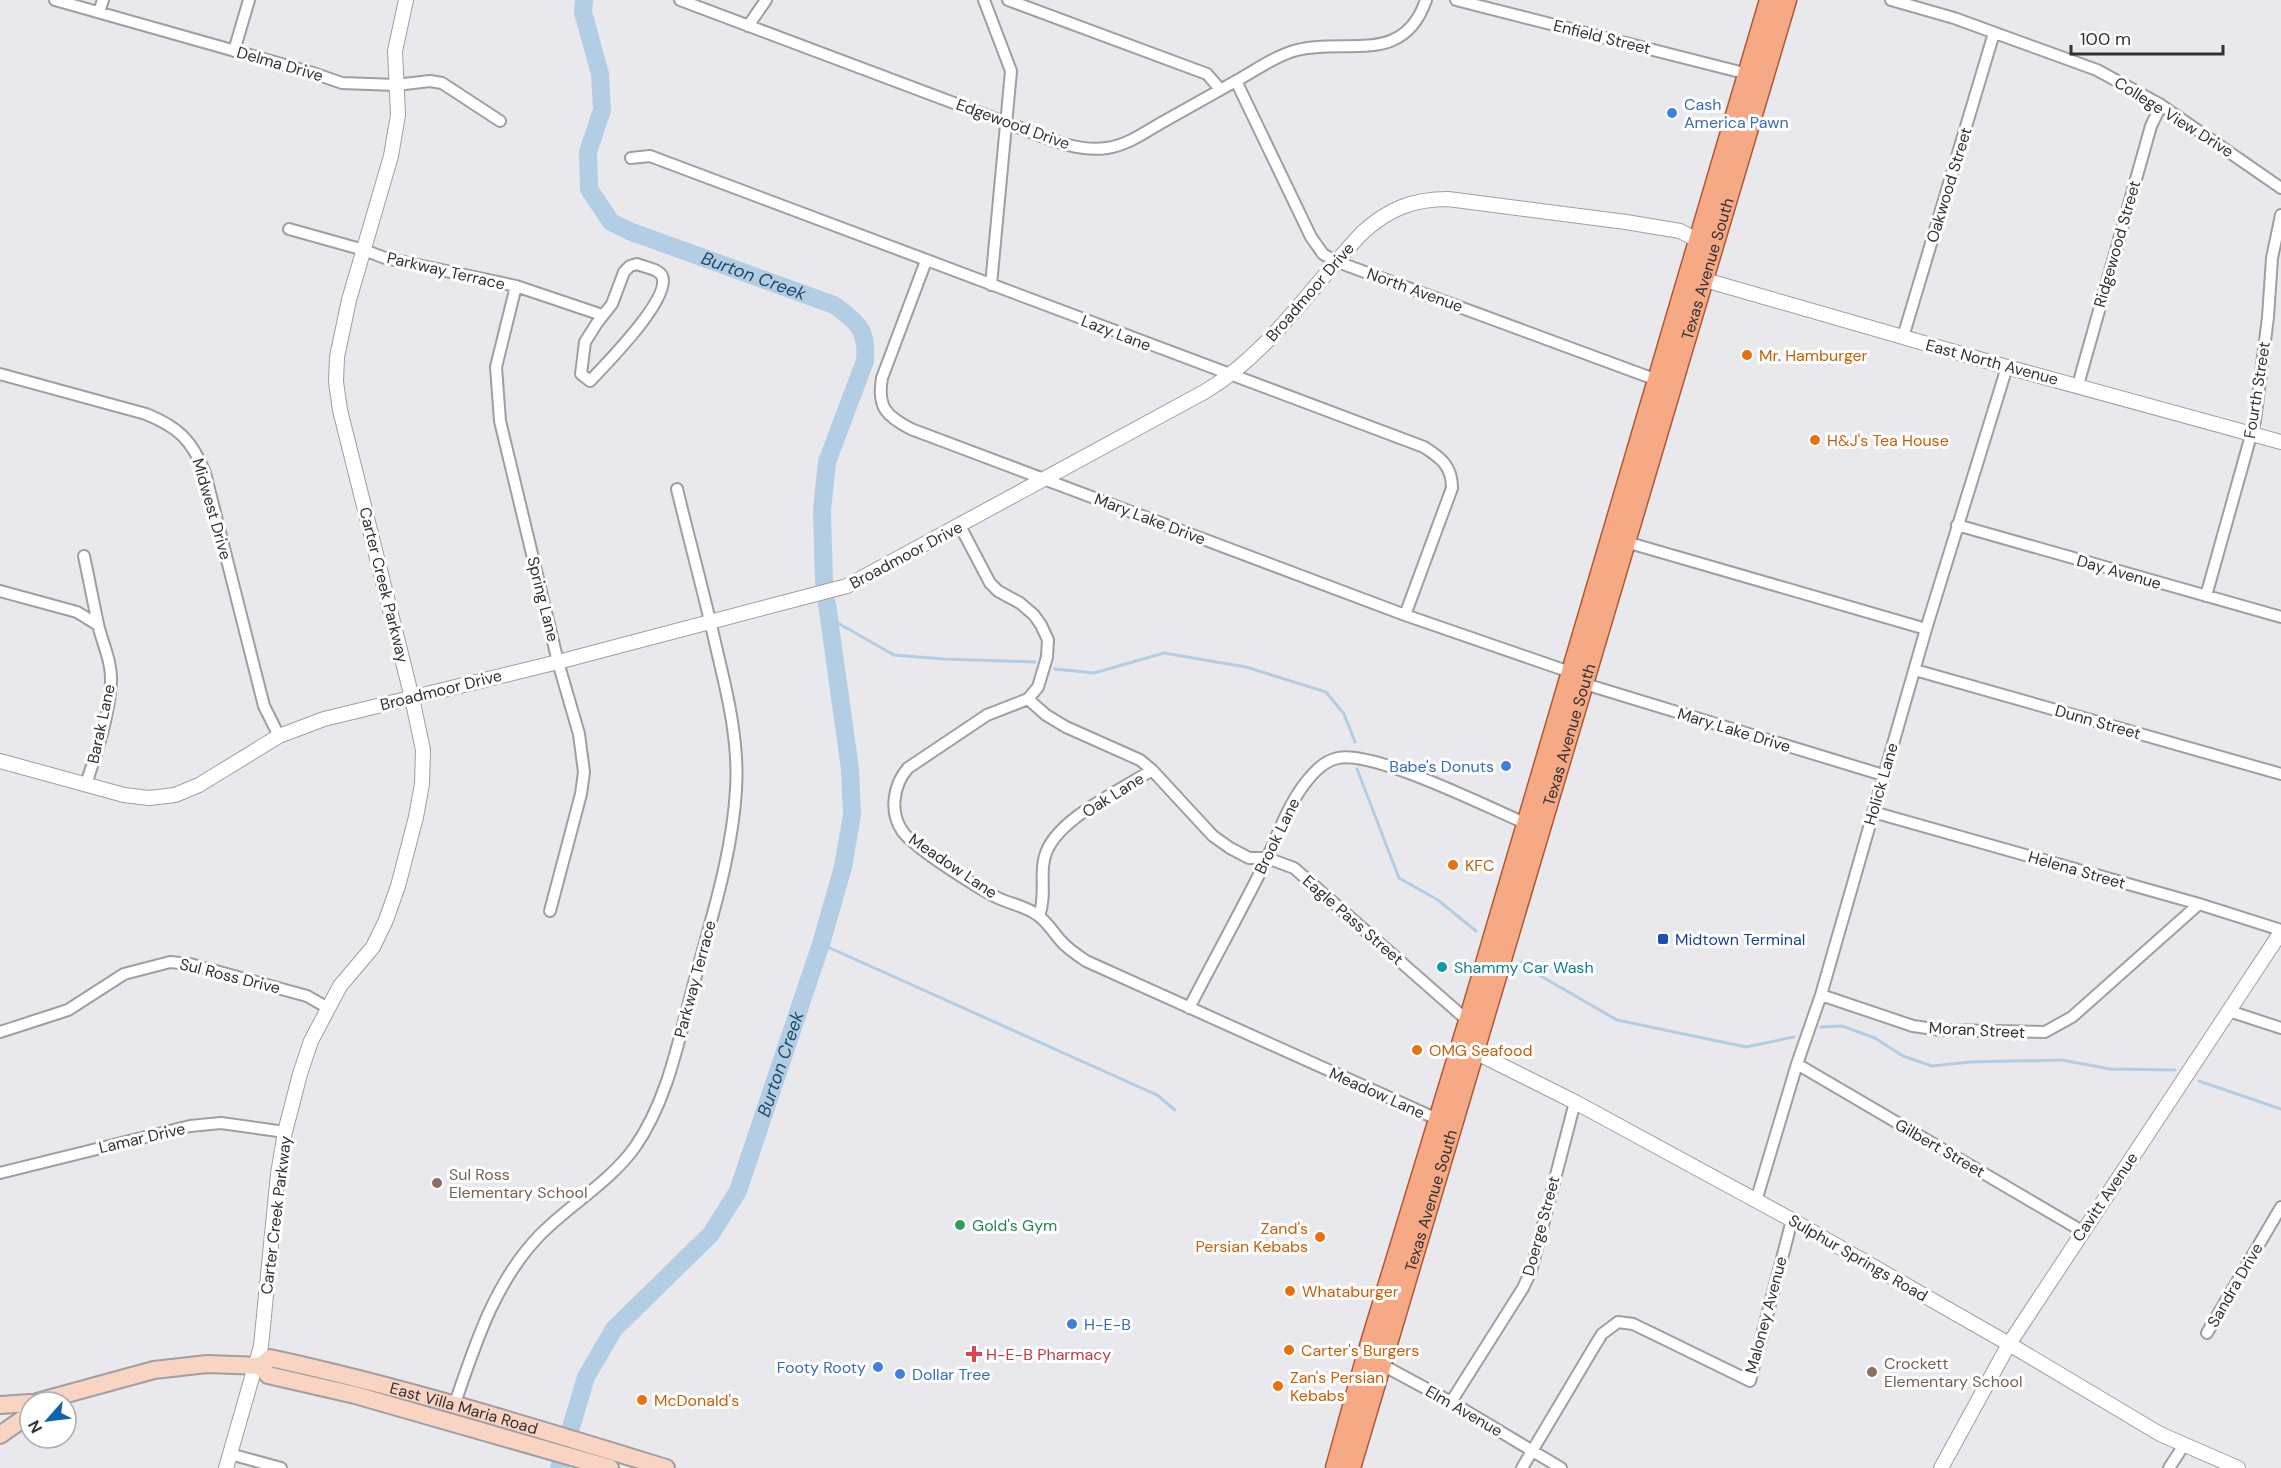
<svg xmlns="http://www.w3.org/2000/svg" width="2281" height="1468" font-family="'DM Sans',sans-serif">
<rect width="100%" height="100%" fill="#e9e8ed"/>
<g fill="none" stroke-linecap="round" stroke-linejoin="round">
<!-- stream -->
<path stroke="#b3cee4" stroke-width="3" d="M829,618L894,655L944,659L1035,662
M1055,669L1094,673L1164,653L1246,667L1326,692L1344,714L1355,742
M1357,769L1399,878L1438,900L1476,931
M821,944L1157,1095L1175,1110
M1521,962L1532,971L1617,1020L1746,1047L1794,1037
M1821,1027L1842,1026L1875,1038L1903,1056L1932,1066L1970,1062L2062,1060L2110,1069L2175,1070
M2199,1081L2281,1109"/>
<!-- river -->
<g stroke="#b3cee4" stroke-width="18">
<path id="s1" d="M584,0L583,12L600,74L602,110L588,152L589,189L611,222L629,231L834,305C858,322 868,331 865,361L827,462L822,510L824,583"/>
<path id="s2" d="M559,1468L586,1377L614,1329L711,1234L738,1191L821,944L843,867L852,815L850,769L827,604"/>
</g>
<!-- minor casing -->
<g stroke="#9f9ea3" stroke-width="14">
<path id="minor" d="M55,0L313,73L342,83L396,85L430,81L442,83L500,121
M680,0L1007,123C1038,134 1074,153 1107,148C1127,145 1144,133 1161,123C1186,109 1211,95 1236,81C1256,70 1275,56 1297,50C1346,37 1403,67 1426,0
M984,0L1011,71L991,285
M1008,0L1207,74L1220,89
M1456,0L1748,74
M1891,0L1954,18L2097,70L2161,105L2281,188
M99,12L103,0
M748,26L766,0
M234,51L249,0
M1236,81L1311,237L1323,254L1335,261L1657,380
M631,158L650,156L1424,447C1441,458 1452,466 1452,488L1405,615
M289,229L364,250L385,258L516,286L602,315
M926,261L882,378C877,407 886,416 911,429L1405,615L1570,672
M637,264C644,267 659,269 662,276C672,298 605,365 590,381L581,374L585,342L597,323L612,304L624,272L630,266Z
M516,286L496,367L500,421L558,662L579,734L584,772L581,794L550,911
M1903,337L1994,33
M0,374L146,414C178,427 192,440 205,473L264,706L279,736
M2078,385L2151,126L2161,105
M1957,525L2281,617
M960,526L990,583L998,591L1020,603L1034,615L1041,625L1048,640L1047,657L1038,687L1028,699L987,715L908,768C893,785 889,813 903,832C916,849 978,888 998,898C1011,904 1024,906 1036,914C1046,920 1053,932 1061,941C1068,949 1077,955 1086,961L1437,1119
M1626,542L1926,629
M84,556C89,579 93,601 98,624C102,643 112,661 111,682C109,717 97,751 86,784
M0,591L77,612L98,625
M2206,596L2255,421L2268,317L2272,258L2281,215
M1915,670L2281,774
M1585,684L1883,775
M1028,699L1046,715L1066,727L1140,760L1152,770L1213,836L1230,848L1249,858H1267L1294,868L1468,1021L1469,1026
M1873,812L2199,904L2281,930
M1039,916C1047,893 1039,875 1045,856C1055,819 1122,790 1152,770
M1821,995L1913,1026L1941,1030L2045,1032L2072,1017L2199,904
M1189,1008C1215,958 1242,909 1267,859C1278,834 1287,808 1303,786C1312,774 1323,761 1338,758C1374,750 1487,807 1525,823
M2229,1011L2281,1028
M0,1032L68,1010L124,974L170,962L190,964L307,996L328,1008
M1797,1064L2082,1231
M0,1173L190,1126L221,1123L285,1132
M1756,1201L1797,1064L1821,995L1926,629L2007,367
M2207,1333L2281,1207
M1377,1362L1451,1402L1561,1468
M1451,1402L1523,1288L1531,1271L1575,1102
M454,1406C475,1345 494,1283 539,1236C569,1205 609,1183 635,1147C668,1099 678,1042 693,987C710,922 732,857 736,790C739,743 728,696 717,651C705,597 690,543 677,489
M230,1454L281,1468
M1522,1468L1594,1347L1602,1334L1618,1322L1633,1324L1662,1338L1750,1381L1792,1220
M2169,1468L2184,1445"/>
</g>
<!-- tertiary casing -->
<g stroke="#9f9ea3" stroke-width="16">
<path id="tertiary" d="M1703,272L1705,280L2007,367L2281,442
M0,761L124,795L149,798L175,795L199,785L279,736L324,719L558,662L847,586L1206,391C1270,352 1311,287 1362,233C1388,209 1413,199 1448,199L1626,222L1680,231L1697,240L1699,250
M1475,1052L1575,1102L1792,1220L2009,1344L2160,1434L2238,1468
M226,1468L261,1346L278,1174L285,1132L300,1074L311,1041L340,986L373,947L386,920L398,886L416,817L422,784L423,750L412,698L340,410L336,382L337,357L349,300L391,156L398,115L395,51L406,0
M1941,1468L2009,1344L2281,932"/>
</g>
<!-- secondary casing -->
<g stroke="#9f9ea3" stroke-width="20">
<g id="secondary">
<path d="M261,1366L268,1375L355,1395L610,1468"/>
<path id="s3" d="M37,1402L154,1370L207,1364L261,1366L270,1358C404,1387 536,1428 666,1468"/>
<path d="M0,1405L30,1403"/>
<path d="M0,1435L30,1414"/>
</g>
</g>
<!-- primary casing -->
<g stroke="#ae5a34" stroke-width="21">
<g id="primary">
<path d="M1335,1468L1366,1356L1468,1021L1769,0"/>
<path id="s4" d="M1351,1468L1787,0"/>
</g>
</g>
<!-- minor -->
<use href="#minor" stroke="#fff" stroke-width="10"/>
<!-- tertiary -->
<use href="#tertiary" stroke="#fff" stroke-width="14"/>
<!-- secondary -->
<use href="#secondary" stroke="#fad4c2" stroke-width="16"/>
<!-- primary -->
<use href="#primary" stroke="#f6a985" stroke-width="18"/>
</g>
<!-- markers -->
<g fill="#3f7fe0" stroke="#fff" stroke-width="2">
<circle cx="1672" cy="113" r="6"/>
<circle cx="1506" cy="766" r="6"/>
<circle cx="1072" cy="1324" r="6"/>
<circle cx="878" cy="1367" r="6"/>
<circle cx="900" cy="1374" r="6"/>
</g>
<g fill="#e8710a" stroke="#fff" stroke-width="2">
<circle cx="1747" cy="355" r="6"/>
<circle cx="1815" cy="440" r="6"/>
<circle cx="1453" cy="865" r="6"/>
<circle cx="1417" cy="1050" r="6"/>
<circle cx="1320" cy="1237" r="6"/>
<circle cx="1290" cy="1291" r="6"/>
<circle cx="1289" cy="1350" r="6"/>
<circle cx="1278" cy="1386" r="6"/>
<circle cx="642" cy="1400" r="6"/>
</g>
<rect fill="#1a4fb4" stroke="#fff" stroke-width="2" x="1657" y="933" width="12" height="12" rx="3"/>
<circle fill="#0f9aa8" stroke="#fff" stroke-width="2" cx="1442" cy="967" r="6"/>
<g fill="#8d6e63" stroke="#fff" stroke-width="2">
<circle cx="437" cy="1183" r="6"/>
<circle cx="1872" cy="1372" r="6"/>
</g>
<circle fill="#2e9e5b" stroke="#fff" stroke-width="2" cx="960" cy="1225" r="6"/>
<path fill="#e0444e" stroke="#fff" stroke-width="2" d="M971 1345h6v6h6v6h-6v6h-6v-6h-6v-6h6z"/>
<g text-anchor="middle" dominant-baseline="central" stroke-width="6" stroke-linejoin="round" paint-order="stroke">
<!-- street labels -->
<g font-size="16" fill="#323133" stroke="#fff">
<text transform="translate(1602 37) rotate(14)">Enfield Street</text>
<text transform="translate(280 64) rotate(16)">Delma Drive</text>
<text transform="translate(2174 117) rotate(32)">College View Drive</text>
<text transform="translate(1013 124) rotate(20)">Edgewood Drive</text>
<text transform="translate(1949 185) rotate(-73)">Oakwood Street</text>
<text transform="translate(2117 244) rotate(-74)">Ridgewood Street</text>
<text stroke="none"><textPath href="#s4" startOffset="1251">Texas Avenue South</textPath></text>
<text transform="translate(446 271) rotate(13)">Parkway Terrace</text>
<text transform="translate(1415 290) rotate(20)">North Avenue</text>
<text transform="translate(1310 292) rotate(-49)">Broadmoor Drive</text>
<text transform="translate(1116 333) rotate(21)">Lazy Lane</text>
<text transform="translate(1992 362) rotate(15)">East North Avenue</text>
<text transform="translate(2257 390) rotate(-81)">Fourth Street</text>
<text transform="translate(212 509) rotate(74)">Midwest Drive</text>
<text transform="translate(1150 519) rotate(21)">Mary Lake Drive</text>
<text transform="translate(906 555) rotate(-28)">Broadmoor Drive</text>
<text transform="translate(2119 572) rotate(16)">Day Avenue</text>
<text transform="translate(384 585) rotate(76)">Carter Creek Parkway</text>
<text transform="translate(543 599) rotate(76)">Spring Lane</text>
<text transform="translate(441 690) rotate(-14)">Broadmoor Drive</text>
<text transform="translate(2098 722) rotate(16)">Dunn Street</text>
<text transform="translate(101 724) rotate(-78)">Barak Lane</text>
<text transform="translate(1734 730) rotate(17)">Mary Lake Drive</text>
<text stroke="none"><textPath href="#s4" startOffset="765">Texas Avenue South</textPath></text>
<text transform="translate(1881 784) rotate(-74)">Holick Lane</text>
<text transform="translate(1113 795) rotate(-32)">Oak Lane</text>
<text transform="translate(1277 836) rotate(-64)">Brook Lane</text>
<text transform="translate(953 866) rotate(34)">Meadow Lane</text>
<text transform="translate(2077 870) rotate(16)">Helena Street</text>
<text transform="translate(1353 920) rotate(41)">Eagle Pass Street</text>
<text transform="translate(230 976) rotate(14)">Sul Ross Drive</text>
<text transform="translate(695 979) rotate(-75)">Parkway Terrace</text>
<text transform="translate(1977 1030) rotate(3)">Moran Street</text>
<text transform="translate(1377 1093) rotate(24)">Meadow Lane</text>
<text transform="translate(142 1138) rotate(-13)">Lamar Drive</text>
<text transform="translate(1940 1148) rotate(30)">Gilbert Street</text>
<text transform="translate(2105 1197) rotate(-56)">Cavitt Avenue</text>
<text stroke="none"><textPath href="#s4" startOffset="279">Texas Avenue South</textPath></text>
<text transform="translate(276 1215) rotate(-83)">Carter Creek Parkway</text>
<text transform="translate(1541 1226) rotate(-75)">Doerge Street</text>
<text transform="translate(1858 1258) rotate(30)">Sulphur Springs Road</text>
<text transform="translate(2235 1285) rotate(-60)">Sandra Drive</text>
<text transform="translate(1766 1315) rotate(-75)">Maloney Avenue</text>
<text stroke="none"><textPath href="#s3" startOffset="441">East Villa Maria Road</textPath></text>
<text transform="translate(1464 1411) rotate(30)">Elm Avenue</text>
</g>
<!-- shop labels -->
<g font-size="16" fill="#366cbe" stroke="#fff" text-anchor="start">
<text x="1684" y="104">Cash<tspan x="1684" dy="18">America Pawn</tspan></text>
<text x="1494" y="766" text-anchor="end">Babe's Donuts</text>
<text x="1084" y="1324">H-E-B</text>
<text x="866" y="1367" text-anchor="end">Footy Rooty</text>
<text x="912" y="1374">Dollar Tree</text>
</g>
<!-- food labels -->
<g font-size="16" fill="#c56008" stroke="#fff" text-anchor="start">
<text x="1759" y="355">Mr. Hamburger</text>
<text x="1827" y="440">H&amp;J's Tea House</text>
<text x="1465" y="865">KFC</text>
<text x="1429" y="1050">OMG Seafood</text>
<text x="1308" y="1228" text-anchor="end">Zand's<tspan x="1308" dy="18">Persian Kebabs</tspan></text>
<text x="1302" y="1291">Whataburger</text>
<text x="1301" y="1350">Carter's Burgers</text>
<text x="1290" y="1377">Zan's Persian<tspan x="1290" dy="18">Kebabs</tspan></text>
<text x="654" y="1400">McDonald's</text>
</g>
<!-- transit labels -->
<g font-size="16" fill="#164399" stroke="#fff" text-anchor="start">
<text x="1675" y="939">Midtown Terminal</text>
</g>
<!-- culture labels -->
<g font-size="16" fill="#0d838f" stroke="#fff" text-anchor="start">
<text x="1454" y="967">Shammy Car Wash</text>
</g>
<!-- education labels -->
<g font-size="16" fill="#785e54" stroke="#fff" text-anchor="start">
<text x="449" y="1174">Sul Ross<tspan x="449" dy="18">Elementary School</tspan></text>
<text x="1884" y="1363">Crockett<tspan x="1884" dy="18">Elementary School</tspan></text>
</g>
<!-- leisure labels -->
<g font-size="16" fill="#27864d" stroke="#fff" text-anchor="start">
<text x="972" y="1225">Gold's Gym</text>
</g>
<!-- health labels -->
<g font-size="16" fill="#be3a42" stroke="#fff" text-anchor="start">
<text x="986" y="1354">H-E-B Pharmacy</text>
</g>
<!-- water labels -->
<g font-size="18" font-style="italic" fill="#1d4a69" stroke="#fff">
<text stroke="none"><textPath href="#s1" startOffset="386">Burton Creek</textPath></text>
<text stroke="none"><textPath href="#s2" startOffset="471">Burton Creek</textPath></text>
</g>
</g>
<!-- north arrow -->
<g transform="translate(48 1420) rotate(242)"><circle r="28" fill="#ffffff" stroke="#adadad" stroke-width="1.5"/>
<path d="M0-4.5L10 22L0 15L-10 22Z" fill="#0c64b2"/>
<text y="-9" font-size="16" font-weight="bold" text-anchor="middle" fill="#323133">N</text>
</g>
<!-- scale -->
<path d="M2071 45v9h152v-9" fill="none" stroke="#323133" stroke-width="3"/>
<text x="2080" y="45" font-size="18" fill="#323133" stroke="#ffffff" stroke-width="4.5" paint-order="stroke">100 m</text>
</svg>
